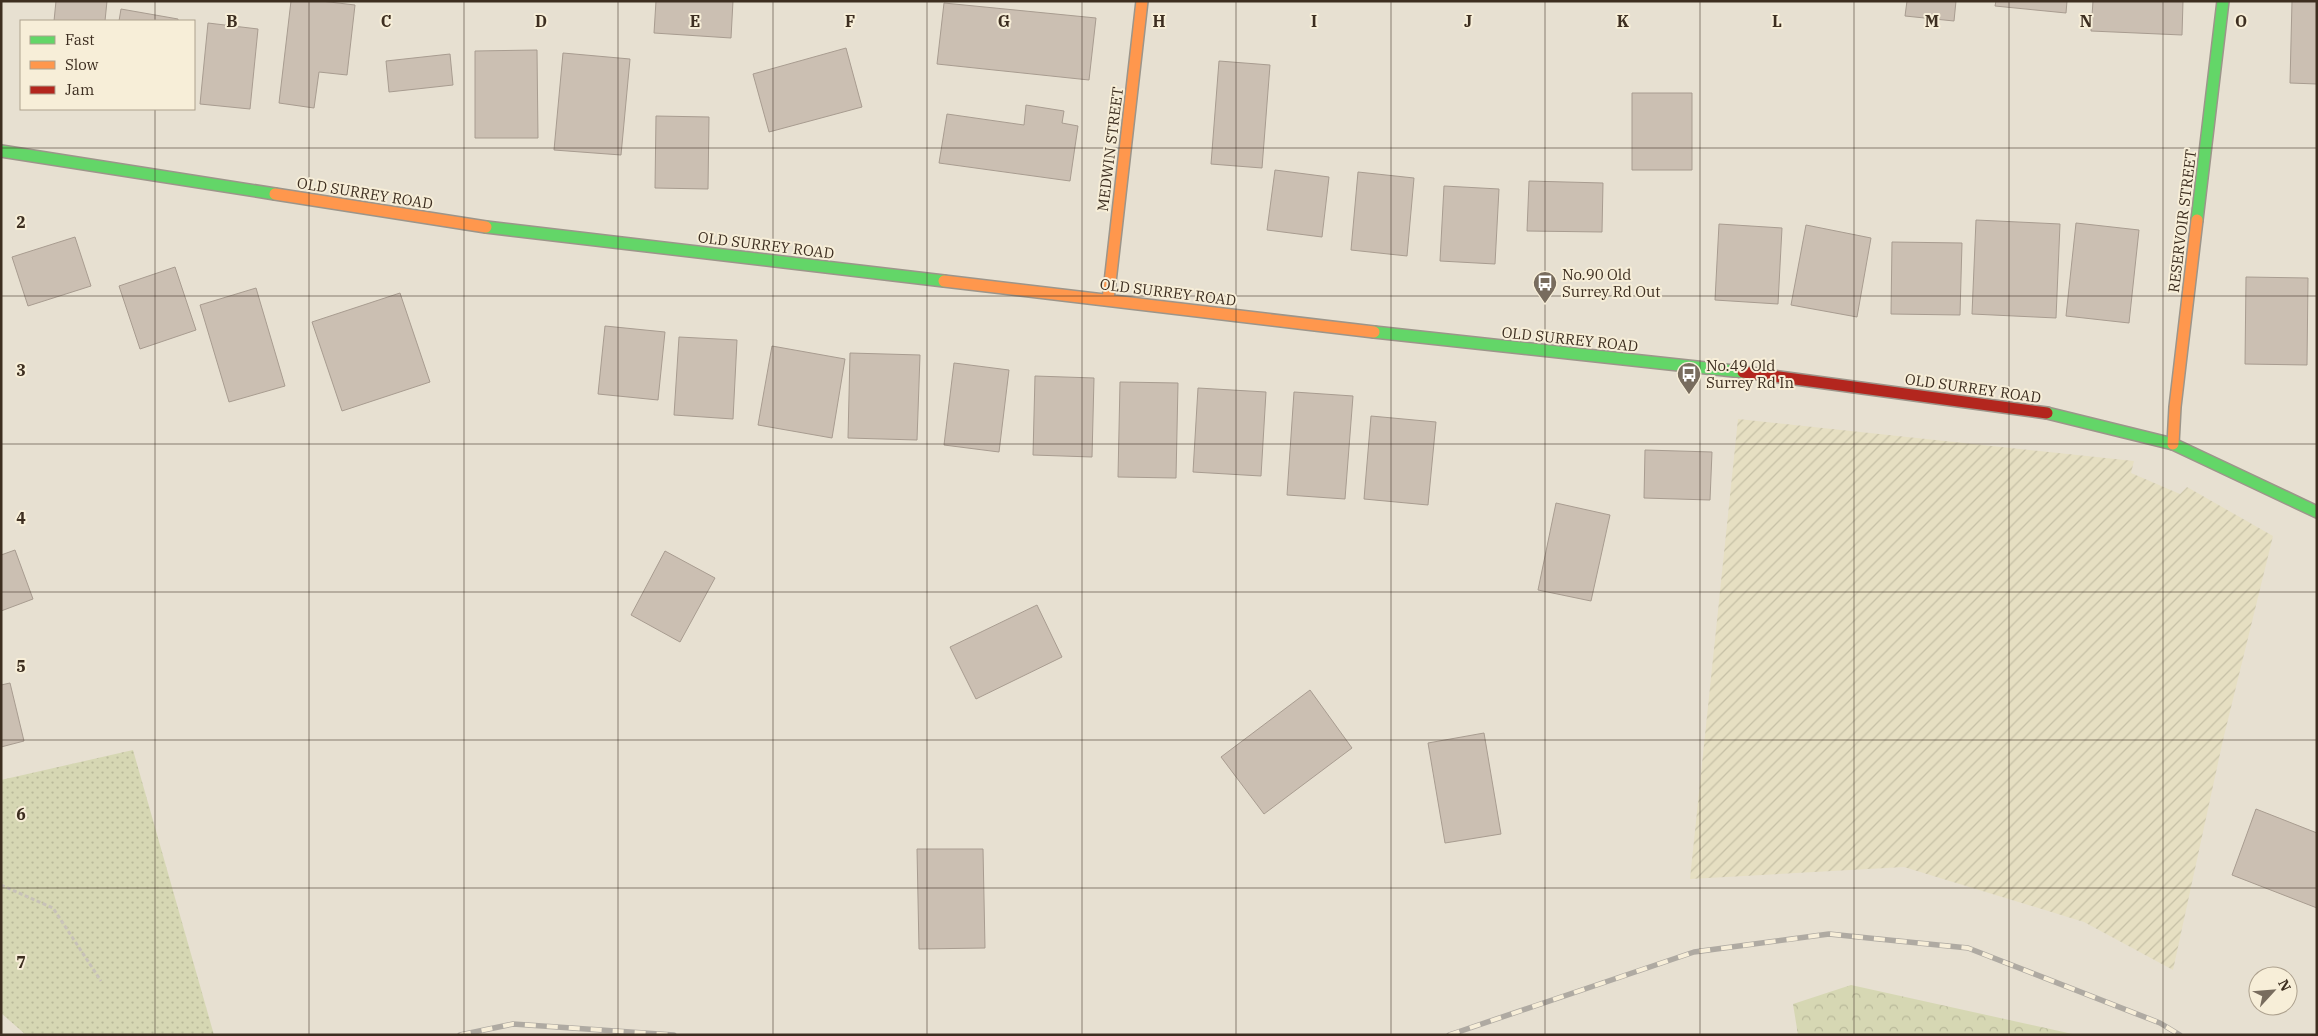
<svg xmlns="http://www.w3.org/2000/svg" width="2318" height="1036" font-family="'IBM Plex Serif',serif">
<defs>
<pattern id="farmland-furrows" width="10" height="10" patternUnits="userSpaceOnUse" patternTransform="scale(1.25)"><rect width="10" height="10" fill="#e6dfc2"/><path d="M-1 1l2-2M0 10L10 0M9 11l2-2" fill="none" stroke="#c6c0a6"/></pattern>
<pattern id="forest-crowns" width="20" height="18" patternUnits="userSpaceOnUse" patternTransform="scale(1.25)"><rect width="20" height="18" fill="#d6d7b3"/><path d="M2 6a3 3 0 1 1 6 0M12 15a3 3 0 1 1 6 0" fill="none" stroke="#b9b99a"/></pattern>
<pattern id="park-dots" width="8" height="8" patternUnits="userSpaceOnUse" patternTransform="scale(1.25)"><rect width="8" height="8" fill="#d6d7b3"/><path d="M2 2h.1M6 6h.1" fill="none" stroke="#b9b99a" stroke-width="1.8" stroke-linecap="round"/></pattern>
</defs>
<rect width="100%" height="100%" fill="#e7e0d1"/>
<!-- farmland -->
<path fill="url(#farmland-furrows)" d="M1738,419L2134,461L2131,473L2180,494L2187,487L2273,536L2223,740L2173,970L2084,922L1904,867L1690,879Z"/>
<!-- forest -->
<path fill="url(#forest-crowns)" d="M1851,985L2077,1035H1798L1793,1004Z"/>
<!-- park -->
<path fill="url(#park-dots)" d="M133,750L214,1035H26L1,1013V780Z"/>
<!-- building -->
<path fill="#cbbfb2" stroke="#a89c90" d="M56,1H107L105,21H54Z
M291,1H321L355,5L347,75L319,72L314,108L279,103Z
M656,1H733L731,38L654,33Z
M1907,1H1956L1954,21L1905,16Z
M1996,1H2067L2066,13L1995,6Z
M2093,1H2183L2182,35L2091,31Z
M2292,1H2317V84L2290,83Z
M944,3L1096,18L1089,80L937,64Z
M121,9L178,19V21H119Z
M208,23L258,29L250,109L200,104Z
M846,48L862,107L769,132L753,74Z
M537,50L538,138H475V51Z
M563,53L630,59L621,155L554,150Z
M450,54L453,85L389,92L386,61Z
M1219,61L1270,65L1262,168L1211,164Z
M1632,93H1692V170H1632Z
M1026,105L1064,111L1062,123L1078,126L1070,181L939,163L947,114L1024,125Z
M656,116L709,117L708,189L655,188Z
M1275,170L1329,177L1322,237L1267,230Z
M1358,172L1414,178L1407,256L1351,250Z
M1529,181L1603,183L1602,232L1527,231Z
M1444,186L1499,189L1495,264L1440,261Z
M1976,220L2060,224L2056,318L1972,314Z
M2076,223L2139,230L2129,323L2066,316Z
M1719,224L1782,228L1778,304L1715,300Z
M1806,225L1871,238L1857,317L1791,305Z
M75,237L91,286L28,306L12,257Z
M1892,242L1962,243L1960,315L1891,314Z
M175,267L196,330L140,349L119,286Z
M2246,277L2308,278L2307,365L2245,364Z
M256,288L285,386L229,402L200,305Z
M400,293L430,382L342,411L312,322Z
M605,326L665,332L658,400L598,394Z
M679,337L737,340L733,419L674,415Z
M772,346L845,359L832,438L758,425Z
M850,353L920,355L917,440L848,438Z
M954,363L1009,370L999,452L944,445Z
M1035,376L1094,378L1092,457L1033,455Z
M1120,382L1178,383L1176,478L1118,477Z
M1198,388L1266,392L1261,476L1193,472Z
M1294,392L1353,396L1345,499L1287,495Z
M1371,416L1436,422L1428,505L1364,499Z
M1645,450L1712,452L1710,500L1644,498Z
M1556,503L1610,515L1591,601L1538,590Z
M15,550L33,599L1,611V555Z
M665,551L715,578L680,642L631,615Z
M1037,605L1062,657L976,699L950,647Z
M10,683L24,741L1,747V685Z
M1310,690L1352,748L1264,814L1221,757Z
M1484,733L1501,834L1445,843L1428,743Z
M2256,809L2317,833V908L2232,875Z
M917,849H983L985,948L919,949Z"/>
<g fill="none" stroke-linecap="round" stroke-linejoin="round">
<!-- fast casing -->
<g stroke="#9c958a" stroke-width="14">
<path id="fast" d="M1,151L275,194
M2197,220L2223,1
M486,227L944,281
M1374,332L1743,372
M2047,413L2173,444L2317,512"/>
</g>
<!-- slow casing -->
<g stroke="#9c958a" stroke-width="14">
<path id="slow" d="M275,194L486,227
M944,281L1374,332
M1108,300L1142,1
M2173,444L2175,407L2197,220"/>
</g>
<!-- jam casing -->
<g stroke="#9c958a" stroke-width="14">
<path id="jam" d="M1743,372L2047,413"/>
</g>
<!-- path -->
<path stroke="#c8c2b9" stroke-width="3" stroke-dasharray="4 2.5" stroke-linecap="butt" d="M1,885L53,908L101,981"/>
<!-- fast -->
<use href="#fast" stroke="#63d668" stroke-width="11"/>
<!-- slow -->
<use href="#slow" stroke="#ff974d" stroke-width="11"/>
<!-- jam -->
<use href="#jam" stroke="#b3261e" stroke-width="11"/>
<!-- rail casing -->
<g stroke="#afaaa2" stroke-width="5.5">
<path id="rail" d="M460,1035L513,1024L674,1035
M1449,1035L1694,952L1829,934L1968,948L2160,1023L2180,1035"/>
</g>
<!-- rail -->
<use href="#rail" stroke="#f7eed8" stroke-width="4" stroke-dasharray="11" stroke-linecap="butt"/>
</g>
<!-- grid -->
<path fill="none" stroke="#3d2e20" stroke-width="1" stroke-opacity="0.55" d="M155,1V21M309,1V1035M464,1V1035M618,1V1035M773,1V1035M927,1V1035M1082,1V1035M1236,1V1035M1391,1V1035M1545,1V1035M1700,1V1035M1854,1V1035M2009,1V1035M2163,1V1035M155,109V1035M1,148H2317M1,296H2317M1,444H2317M1,592H2317M1,740H2317M1,888H2317"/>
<!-- icons -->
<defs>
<g id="bus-pin" transform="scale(1.25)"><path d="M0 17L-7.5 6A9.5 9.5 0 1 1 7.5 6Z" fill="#786c5e" stroke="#f7eed8"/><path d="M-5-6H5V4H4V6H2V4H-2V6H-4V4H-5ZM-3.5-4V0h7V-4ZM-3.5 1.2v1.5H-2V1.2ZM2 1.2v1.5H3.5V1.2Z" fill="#fff"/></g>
</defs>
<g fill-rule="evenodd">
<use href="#bus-pin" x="1545" y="283"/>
<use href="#bus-pin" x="1689" y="374"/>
</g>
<g text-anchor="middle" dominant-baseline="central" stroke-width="4" stroke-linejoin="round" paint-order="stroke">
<!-- street labels -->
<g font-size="15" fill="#3d2e20" stroke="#f7eed8">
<text transform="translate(1110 149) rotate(-83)">MEDWIN STREET</text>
<text transform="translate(365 193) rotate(9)">OLD SURREY ROAD</text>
<text transform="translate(2182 221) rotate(-83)">RESERVOIR STREET</text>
<text transform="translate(766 245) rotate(7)">OLD SURREY ROAD</text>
<text transform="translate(1168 292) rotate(7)">OLD SURREY ROAD</text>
<text transform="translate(1570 339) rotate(6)">OLD SURREY ROAD</text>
<text transform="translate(1973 388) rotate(8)">OLD SURREY ROAD</text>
</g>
<!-- poi labels -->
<g font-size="15" fill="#3d2e20" stroke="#f7eed8" text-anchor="start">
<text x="1562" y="274">No.90 Old<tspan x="1562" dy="17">Surrey Rd Out</tspan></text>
<text x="1706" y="365">No.49 Old<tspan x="1706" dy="17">Surrey Rd In</tspan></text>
</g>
</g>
<g font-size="16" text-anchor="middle" font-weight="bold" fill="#3d2e20" stroke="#f7eed8" stroke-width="4" stroke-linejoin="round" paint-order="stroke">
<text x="232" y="27">B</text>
<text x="386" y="27">C</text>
<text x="541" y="27">D</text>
<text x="695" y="27">E</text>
<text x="850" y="27">F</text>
<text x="1004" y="27">G</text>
<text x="1159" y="27">H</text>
<text x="1314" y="27">I</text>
<text x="1468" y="27">J</text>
<text x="1623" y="27">K</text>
<text x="1777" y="27">L</text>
<text x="1932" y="27">M</text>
<text x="2086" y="27">N</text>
<text x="2241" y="27">O</text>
<text x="21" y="228">2</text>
<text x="21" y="376">3</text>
<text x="21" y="524">4</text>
<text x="21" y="672">5</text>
<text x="21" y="820">6</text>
<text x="21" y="968">7</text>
</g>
<!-- border -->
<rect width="2318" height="1036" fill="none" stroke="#3d2e20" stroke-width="5"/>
<!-- legend -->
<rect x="20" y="20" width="175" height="90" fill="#f7eed8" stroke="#ada18e"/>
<rect x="30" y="36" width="25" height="8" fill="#63d668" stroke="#ada18e"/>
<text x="65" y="45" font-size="15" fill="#3d2e20">Fast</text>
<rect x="30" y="61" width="25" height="8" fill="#ff974d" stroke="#ada18e"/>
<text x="65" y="70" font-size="15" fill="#3d2e20">Slow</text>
<rect x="30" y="86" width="25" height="8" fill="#b3261e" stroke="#ada18e"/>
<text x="65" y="95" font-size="15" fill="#3d2e20">Jam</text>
<!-- north arrow -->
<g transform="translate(2273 991) rotate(64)"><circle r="24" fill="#f7eed8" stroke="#ada18e"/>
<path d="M0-4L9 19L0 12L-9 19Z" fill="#786c5e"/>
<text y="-8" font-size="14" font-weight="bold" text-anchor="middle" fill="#3d2e20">N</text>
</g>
</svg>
